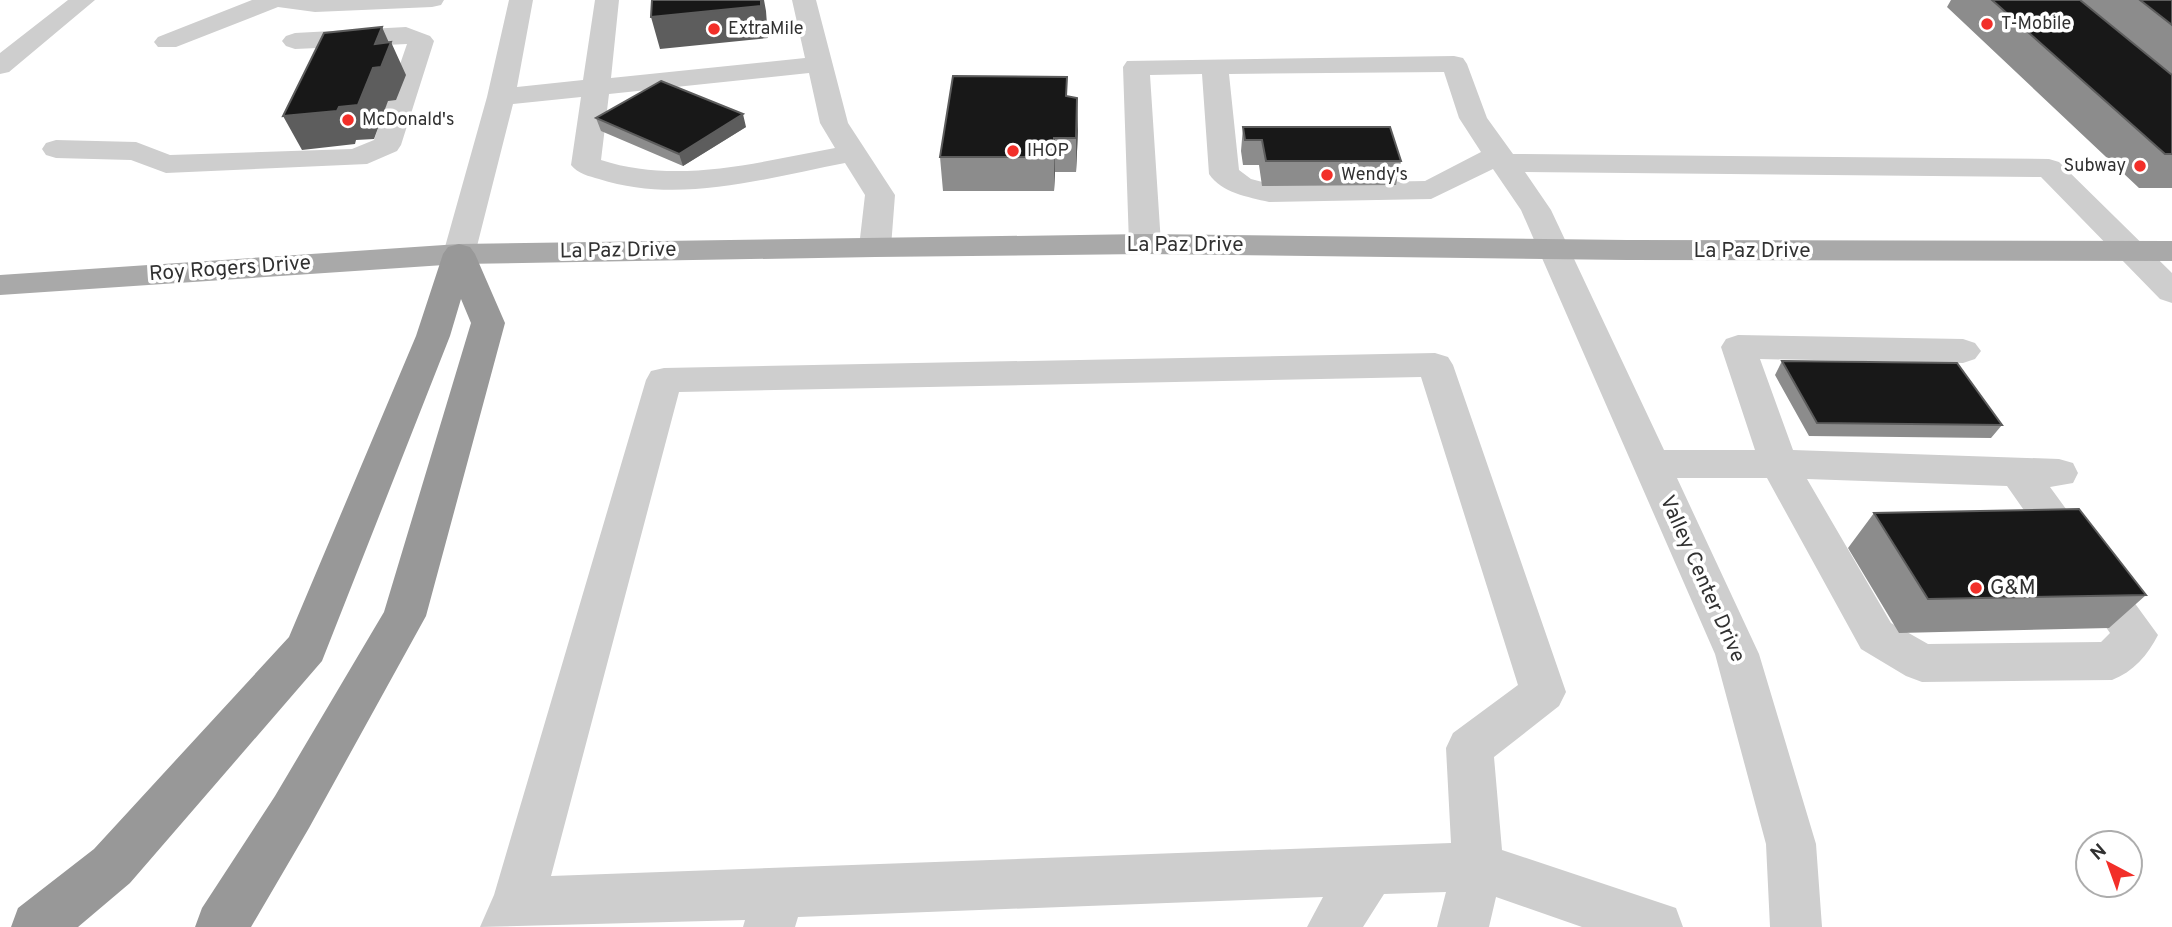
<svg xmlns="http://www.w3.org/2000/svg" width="2172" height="927" font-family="Overpass,sans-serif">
<rect width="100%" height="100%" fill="#fff"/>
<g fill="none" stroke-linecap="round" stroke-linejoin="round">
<!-- minor -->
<path fill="#cecece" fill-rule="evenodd" d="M68,0H95L9,72L0,74V53Z
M252,0H444L441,5L432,7L315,12L278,7L176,47H158L154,42L158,37Z
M509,0H533L517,87L583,80L595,0H619L611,78L805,58L792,0H816L848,123L895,195L891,247L886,254L875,257L864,254L859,247L865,195L845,163C766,178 679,205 599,179C589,176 578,174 571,165L581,97L513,104L475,254L470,261L459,264L448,261L443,254L487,97ZM809,73L820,123L835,148C758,162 678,185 601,160L609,94Z
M406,27L430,36L434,41L401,145L397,151L367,164L166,173L131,160L56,158L46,155L42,149L46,143L56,140L136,142L170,155L352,149L374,140L407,44L295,49L286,46L282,41L286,36L295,33Z
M1454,56L1463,58L1467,64L1487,118L1513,154L2049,159L2059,162L2172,273V303L2160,299L2041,177L1525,172L1551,210L1664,450H1755L1721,347L1726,339L1738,335L1963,339L1975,343L1981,351L1975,359L1963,363L1760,359L1793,450L2059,459L2073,463L2078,473L2073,483L2050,487L2158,635C2148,655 2133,672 2112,680L1922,682L1906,676L1861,649L1767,478H1677L1759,654L1816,844L1822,927H1770L1766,844L1715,654L1521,210L1493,169L1431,199L1269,202C1248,197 1222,193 1209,174L1202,74L1150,75L1161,244L1156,251L1145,254L1134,251L1129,244L1123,67L1127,61ZM1444,72L1459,118L1481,152L1425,181L1270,184L1251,179L1239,170L1229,74ZM1807,479L2007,486L2110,633L2101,642L1928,644L1891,623Z
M1435,353L1448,357L1453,365L1566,692L1559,706L1494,757L1502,850L1676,908L1683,927H1582L1496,897L1489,927H1437L1446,892L1384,894L1363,927H1307L1323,897L798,917L795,927H743L745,920L480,927L494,895L646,380L651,371L664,368ZM1421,377L1518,685L1453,733L1446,748L1451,843L551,876L679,392Z"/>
<!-- major -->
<path fill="#a9a9a9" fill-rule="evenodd" d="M1145,234L1627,240L2172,241V261L1627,260L1145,254L875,257L459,264L0,295V275L459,244Z"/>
<!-- highway -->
<path fill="#989898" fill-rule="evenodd" d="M459,244L470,247L475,254L505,323L426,616L309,828L251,927H195L202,908L275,796L384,612L471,323L461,299L450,336L322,661L130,883L78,927H11L18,908L94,849L289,637L416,336L443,254L448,247Z"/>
</g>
<!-- wall -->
<path fill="#8c8c8c" d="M1951,0H2172V188H2139L1947,7Z
M1067,77V96L1078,131L1076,172H1055L1054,191H943L940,157Z
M596,118L746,127L683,166L601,131Z
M1243,127L1401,161L1396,185L1262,186L1259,165H1243L1241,151Z
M1782,361L2002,425L1991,438L1809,436L1775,375Z
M1874,513L2146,595L2109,628L1899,633L1848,548Z"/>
<!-- shaded-wall -->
<path fill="#5d5d5d" d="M761,0H764L766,11L768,38L660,49L651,17Z
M382,27L390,45L391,42L406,75L396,100L388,101L374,139L356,140L355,144L302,150L283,116L339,107L373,68L375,44Z
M1077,98L1078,131L1076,172V138Z
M743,114L746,127L683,166L679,154Z
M1054,138L1055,172L1054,191Z"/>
<!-- building -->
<path fill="#181818" stroke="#5d5d5d" stroke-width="2" d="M652,0H761V6L651,17Z
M1992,0H2080L2172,75V154H2165Z
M2140,0H2172V25Z
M382,27L375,44L391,42L381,67L373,68L358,105L339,107L337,111L283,116L324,33Z
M953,76L1067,77L1066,96L1077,98L1076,138H1054V157H940Z
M661,81L743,114L679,154L596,118Z
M1243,127H1390L1401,161H1266L1262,140H1245Z
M1782,361L1957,363L2002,425L1817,423Z
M2079,509L2146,595L1928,599L1874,513Z"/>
<!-- markers -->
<g fill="#f22f29" stroke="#fff" stroke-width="2.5">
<circle cx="1987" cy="24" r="7"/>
<circle cx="714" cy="29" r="7"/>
<circle cx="348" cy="120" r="7"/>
<circle cx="1013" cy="151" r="7"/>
<circle cx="2140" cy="166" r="7"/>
<circle cx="1327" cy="175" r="7"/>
<circle cx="1976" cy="588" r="7"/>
</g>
<g text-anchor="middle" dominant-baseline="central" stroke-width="7" stroke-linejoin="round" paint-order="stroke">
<!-- far-poi labels -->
<g font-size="18" fill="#313131" stroke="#fff" text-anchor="start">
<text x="2001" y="24">T-Mobile</text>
<text x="728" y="29">ExtraMile</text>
<text x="362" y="120">McDonald's</text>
<text x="1027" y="151">IHOP</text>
<text x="2126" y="166" text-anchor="end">Subway</text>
<text x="1341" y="175">Wendy's</text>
</g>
<!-- street labels -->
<g font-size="21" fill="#313131" stroke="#fff">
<text x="1185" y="245">La Paz Drive</text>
<text transform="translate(618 251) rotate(-1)">La Paz Drive</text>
<text x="1752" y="251">La Paz Drive</text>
<text transform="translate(230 269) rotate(-4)">Roy Rogers Drive</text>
<text transform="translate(1702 579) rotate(66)">Valley Center Drive</text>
</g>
<!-- poi labels -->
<g font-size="21" fill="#313131" stroke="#fff" text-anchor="start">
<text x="1990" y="588">G&amp;M</text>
</g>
</g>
<!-- north arrow -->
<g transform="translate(2109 864) rotate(319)"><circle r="33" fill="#ffffff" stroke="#adadad" stroke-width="2"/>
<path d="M0-5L12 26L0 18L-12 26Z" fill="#f22f29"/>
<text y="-10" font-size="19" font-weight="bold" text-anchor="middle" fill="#313131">N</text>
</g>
</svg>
